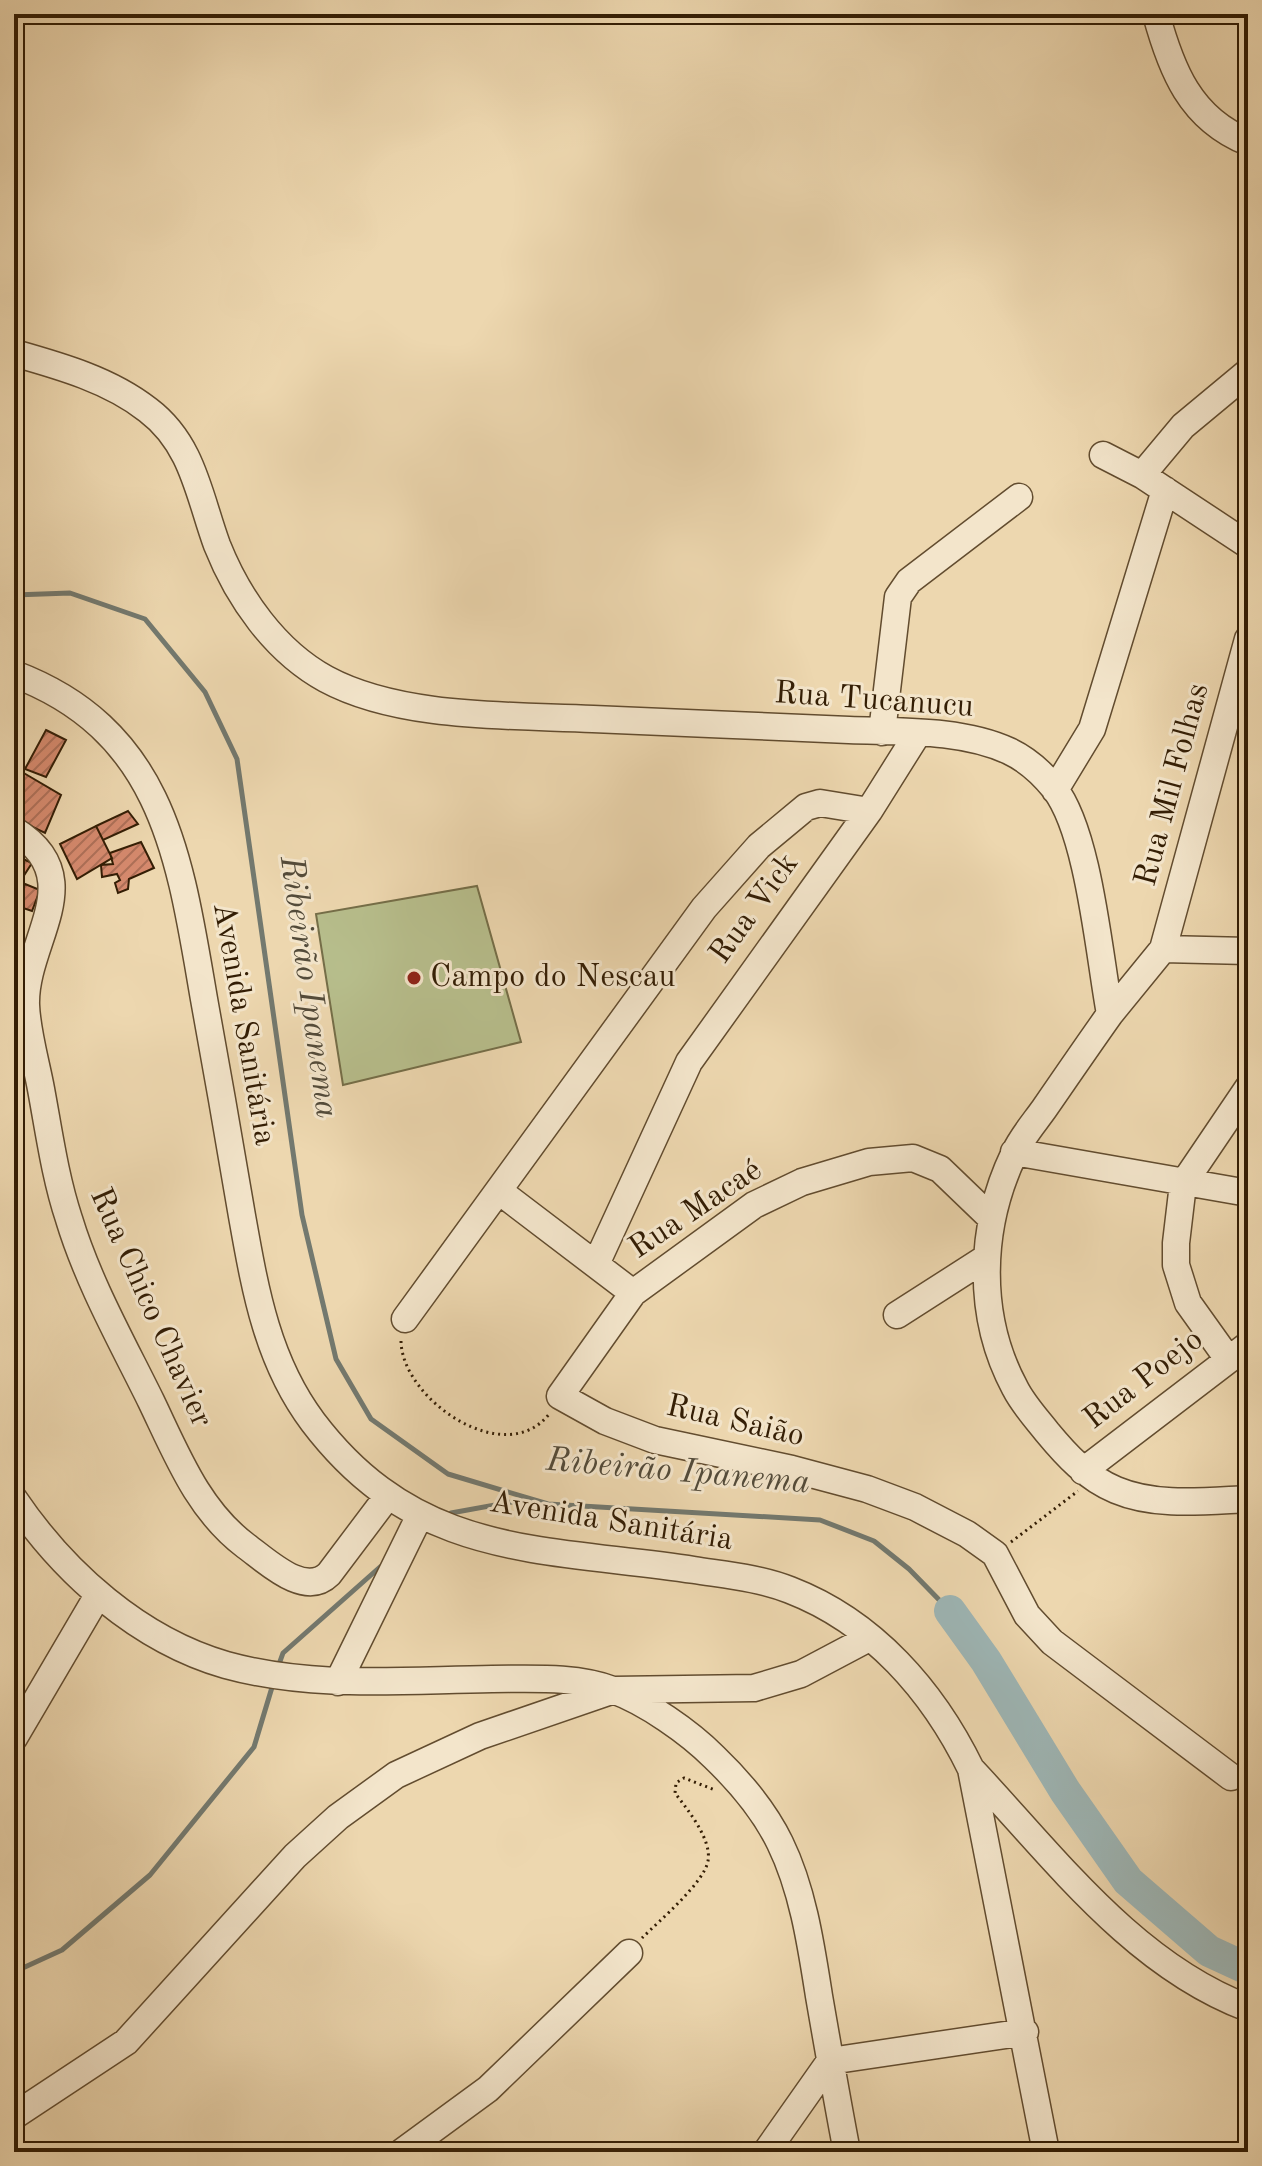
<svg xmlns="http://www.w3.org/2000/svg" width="1262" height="2166" font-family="'Old Standard TT',serif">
<defs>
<pattern id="building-hatch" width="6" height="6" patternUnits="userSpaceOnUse" patternTransform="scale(2)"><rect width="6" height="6" fill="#d5896d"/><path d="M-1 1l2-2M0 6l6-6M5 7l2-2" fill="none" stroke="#ad6f57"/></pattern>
</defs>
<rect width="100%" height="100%" fill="#edd7af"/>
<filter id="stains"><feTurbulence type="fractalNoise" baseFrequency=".0025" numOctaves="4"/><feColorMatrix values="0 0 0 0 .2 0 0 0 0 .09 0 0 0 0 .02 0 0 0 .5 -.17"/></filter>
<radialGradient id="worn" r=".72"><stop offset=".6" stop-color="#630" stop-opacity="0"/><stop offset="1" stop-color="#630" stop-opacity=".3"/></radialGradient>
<!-- grass -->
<path fill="#b7be8c" stroke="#756e48" stroke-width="2" d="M477,886L521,1042L343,1085L316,914Z"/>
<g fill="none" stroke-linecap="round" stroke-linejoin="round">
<!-- stream -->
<path stroke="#73796f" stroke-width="5" d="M14,595L70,593L145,619L205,692L237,759L302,1215L336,1359L371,1419L448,1474L548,1504L820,1520L874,1541L909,1569L950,1611
M451,1513L528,1499
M278,1667L283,1653L380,1567
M14,1972L62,1950L150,1875L254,1747L273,1684"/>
<!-- river -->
<path stroke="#9eb7b7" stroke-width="32" d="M950,1611L986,1661L1065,1791L1128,1881L1209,1951L1248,1969"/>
</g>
<!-- building -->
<path fill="url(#building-hatch)" stroke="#331d04" stroke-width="2" d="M46,730L66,740L46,777L25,769Z
M22,772L61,795L45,833L14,818V791Z
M128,811L138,824L103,840L96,826Z
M96,826L112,858L77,879L60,844Z
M141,842L154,868L129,879L128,889L118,893L115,883L120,880L117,874L102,877L101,865L113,864L110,853Z
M14,855L32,863L14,891Z
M25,884L40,890L32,911L14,905Z"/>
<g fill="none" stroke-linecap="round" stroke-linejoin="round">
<!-- minor casing -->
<g stroke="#624c2f" stroke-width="29">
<path id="minor" d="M1156,14C1171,69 1190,119 1248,142
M14,353C60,366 110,380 148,410C193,444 199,496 217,545C238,598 275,651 326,679C400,719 510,715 593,719C678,723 764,726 849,730C900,732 961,729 1009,751C1026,759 1042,773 1054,788C1089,832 1099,955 1110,1014C1088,1045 1066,1077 1044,1109C1034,1123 1021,1138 1014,1154C979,1227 976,1316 1015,1388C1023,1404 1036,1418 1047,1432C1066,1455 1087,1478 1116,1490C1156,1507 1205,1501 1248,1499
M1103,455L1142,475L1248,545
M1142,475L1183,426L1248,372
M14,674C165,731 180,860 204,999C217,1071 230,1144 242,1216C255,1289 267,1361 313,1422C417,1559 541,1547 694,1570C726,1575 760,1578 790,1590C873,1622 933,1691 971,1769L1046,2152
M882,732L898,597L909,581L1019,497
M1055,790L1092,729L1165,490
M14,830C92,878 24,941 26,1005C27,1032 36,1062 41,1089C49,1132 55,1177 69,1219C88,1282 122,1342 151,1401C177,1455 198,1510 246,1546C268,1562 305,1598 329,1574L387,1497
M1163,949L1248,639
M1110,1014L1163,949L1248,951
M1014,1152L1248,1193
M499,1191L633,1293
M992,1219L940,1169L913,1158L869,1162L802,1182L754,1205L633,1293L560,1396L605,1421L655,1440L792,1469L867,1489L915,1507L967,1534L995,1554L1027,1615L1052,1642L1231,1777
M597,1262L689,1062L869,811L918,733
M897,1315L986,1258
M405,1319L704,908L759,846L806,807L820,803L869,811
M1228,1359L1188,1303L1176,1265V1243L1183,1184L1248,1088
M1083,1471L1248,1345
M14,1499C64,1573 139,1640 226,1665C313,1689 403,1680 492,1679C531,1679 576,1676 613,1690C646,1702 689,1732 714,1757C740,1782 764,1810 780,1843C803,1890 811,1945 819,1996C828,2048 837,2100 847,2152
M338,1682L419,1517
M14,1738L98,1595
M971,1769C1053,1856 1133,1965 1248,2008
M830,2061L1025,2032
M14,2116L126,2042L295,1856L338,1817L396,1775L480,1736L614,1690L754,1688L801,1674L869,1638
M402,2152L488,2089L629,1953
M766,2152L830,2061"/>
</g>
<!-- path -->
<path stroke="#331d04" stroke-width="3" stroke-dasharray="2 4" stroke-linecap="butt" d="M401,1341C402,1400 506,1471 550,1413
M1011,1542L1078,1491
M642,1938C659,1921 704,1883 708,1861C712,1839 687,1809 675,1793L676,1783L684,1778L715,1790"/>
<!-- minor -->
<use href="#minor" stroke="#f3e5cb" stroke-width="26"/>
</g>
<!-- markers -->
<circle fill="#8f2418" stroke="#f3e5cb" stroke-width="3" cx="414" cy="978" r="8"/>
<g text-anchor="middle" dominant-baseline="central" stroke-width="6" stroke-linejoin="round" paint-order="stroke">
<!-- street labels -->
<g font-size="32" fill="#331d04" stroke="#f3e5cb">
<text transform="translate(874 701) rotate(4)">Rua Tucanucu</text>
<text transform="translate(1173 785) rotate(-75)">Rua Mil Folhas</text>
<text transform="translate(755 909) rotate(-54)">Rua Vick</text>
<text transform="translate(243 1024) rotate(80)">Avenida Sanitária</text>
<text transform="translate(696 1210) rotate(-34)">Rua Macaé</text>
<text transform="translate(150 1308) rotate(66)">Rua Chico Chavier</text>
<text transform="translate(1144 1380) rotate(-38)">Rua Poejo</text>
<text transform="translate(735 1422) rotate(13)">Rua Saião</text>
<text transform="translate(611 1522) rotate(9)">Avenida Sanitária</text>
</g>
<!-- poi labels -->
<g font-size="32" fill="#331d04" stroke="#f3e5cb" text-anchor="start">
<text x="430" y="978">Campo do Nescau</text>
</g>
<!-- water labels -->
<g font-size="34" font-style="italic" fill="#534b3a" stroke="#f3e5cb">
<text transform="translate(308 987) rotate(82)">Ribeirão Ipanema</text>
<text transform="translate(678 1472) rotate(5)">Ribeirão Ipanema</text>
</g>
</g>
<!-- margin -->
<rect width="1262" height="2166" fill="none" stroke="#edd7af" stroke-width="48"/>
<rect x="16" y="16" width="1230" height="2134" fill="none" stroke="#331d04" stroke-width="4"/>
<rect x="24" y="24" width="1214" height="2118" fill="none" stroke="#331d04" stroke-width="2"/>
<rect width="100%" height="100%" filter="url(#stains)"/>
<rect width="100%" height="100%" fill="url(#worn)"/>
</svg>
